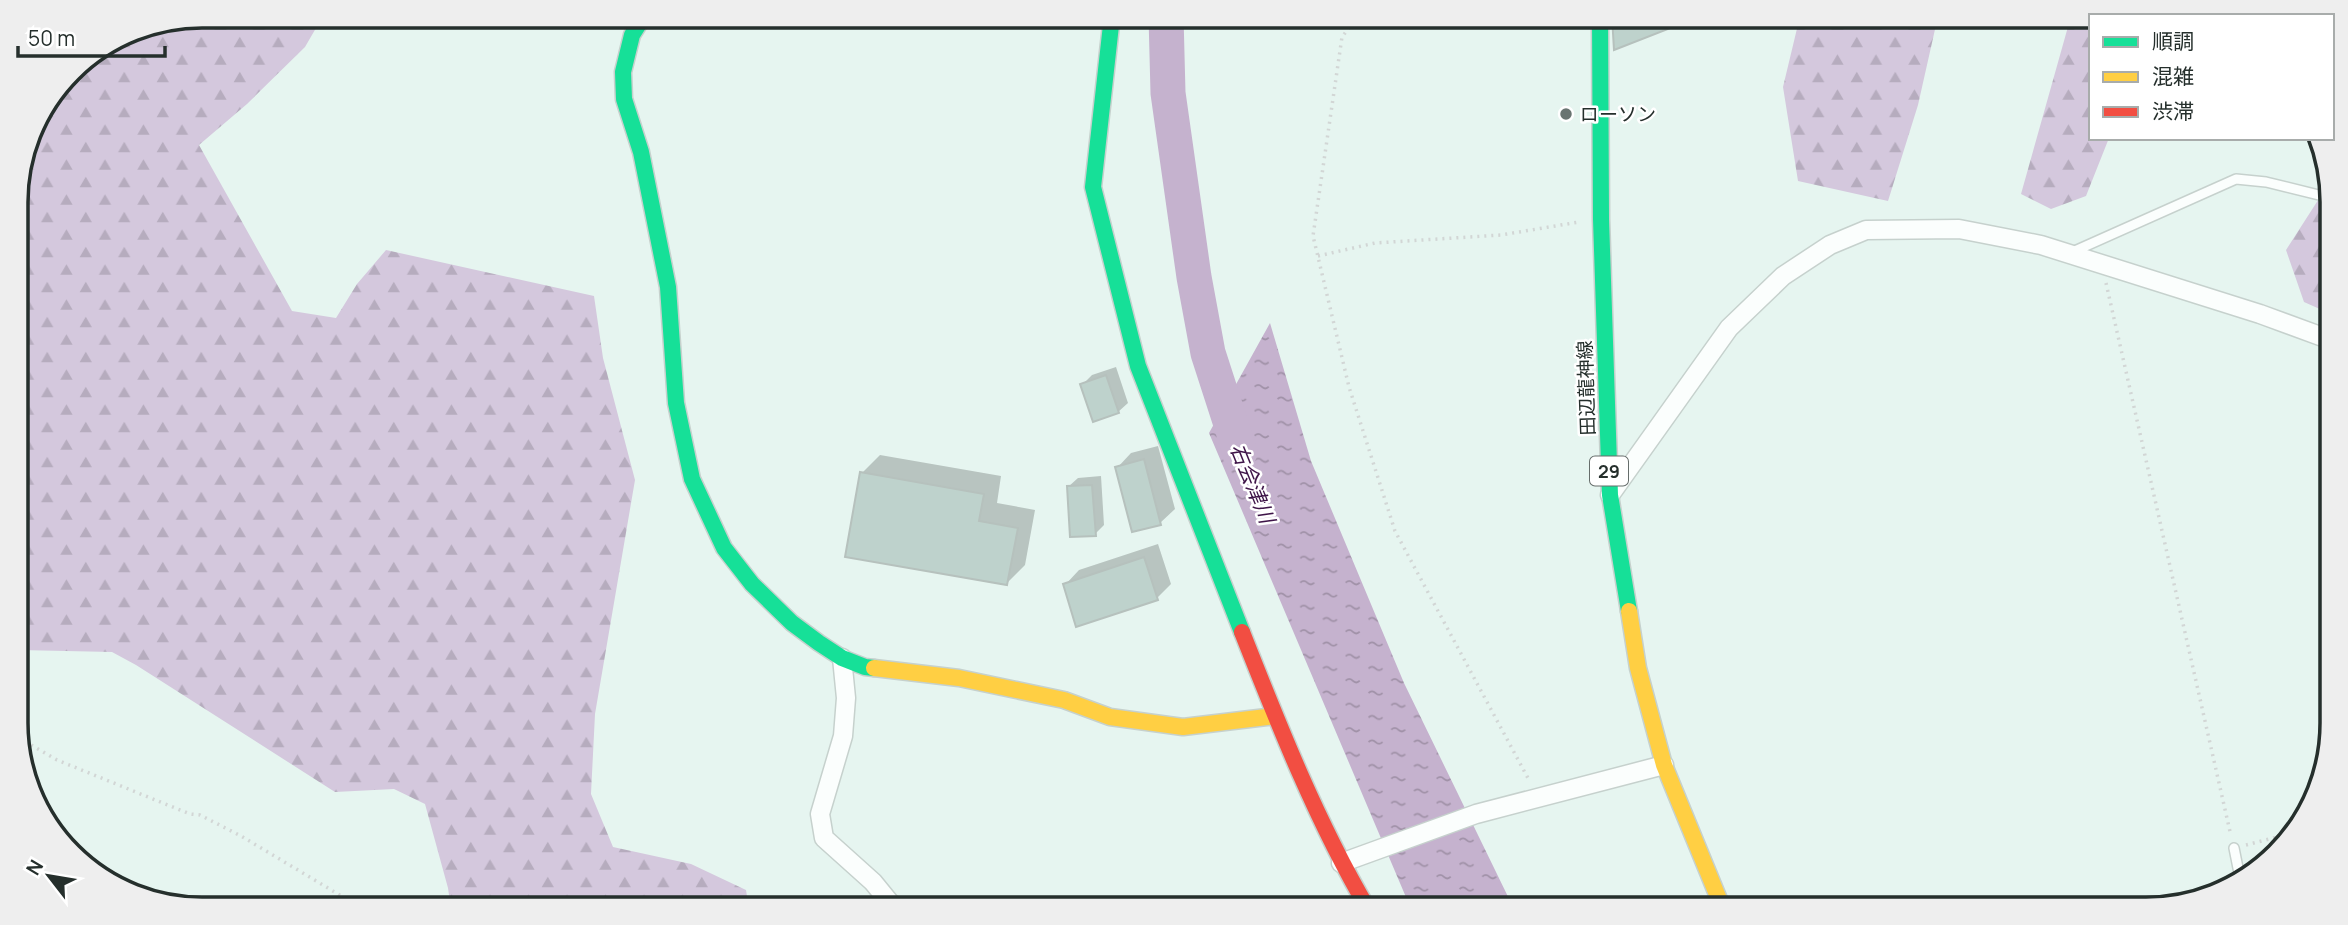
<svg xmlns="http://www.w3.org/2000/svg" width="2348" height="925" font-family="Manrope,'Noto Sans JP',sans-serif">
<defs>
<pattern id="forest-firs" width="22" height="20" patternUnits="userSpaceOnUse" patternTransform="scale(1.75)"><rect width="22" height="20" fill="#d4c8dd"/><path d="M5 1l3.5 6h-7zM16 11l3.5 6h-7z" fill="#b6acbe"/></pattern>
<pattern id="water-ripples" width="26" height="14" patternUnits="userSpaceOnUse" patternTransform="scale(1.75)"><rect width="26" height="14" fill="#c5b2ce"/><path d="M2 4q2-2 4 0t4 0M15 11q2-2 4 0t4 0" fill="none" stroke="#a091a7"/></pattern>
</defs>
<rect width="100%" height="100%" fill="#e6f5f0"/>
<!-- forest -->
<path fill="url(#forest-firs)" d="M202,16H323L305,47L247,104L199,145L292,311L336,318L357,284L386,250L594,296L603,358L635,480L595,714L591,794L613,847L691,864L746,890L749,909H451L448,888L425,804L394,789L335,792L136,665L112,652L19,650L16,189L35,119L79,62L131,30Z
M1800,16H1938L1918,105L1888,201L1798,181L1783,87Z
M2071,16H2091V138H2109L2086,196L2051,209L2021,194Z
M2331,180V314L2304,302L2286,250Z"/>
<!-- water -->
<path fill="url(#water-ripples)" d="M1270,323L1311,461L1404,683L1514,909H1411L1209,433Z"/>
<!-- shadow -->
<path fill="#0003" d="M1614,16H1682L1672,26L1615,48Z
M1116,367L1128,403L1118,412L1082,385L1092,375Z
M1158,446L1175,509L1160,523L1117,468L1131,453Z
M880,455L1001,476L997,503L1035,510L1025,565L1006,584L862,473Z
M1101,476L1104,525L1095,534L1068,487L1078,478Z
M1158,544L1171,584L1157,598L1065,585L1079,570Z"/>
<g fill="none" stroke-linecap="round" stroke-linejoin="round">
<!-- river -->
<path stroke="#c5b2ce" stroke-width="35" d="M1166,16L1168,93L1194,277L1208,353L1240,452"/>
</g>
<!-- building -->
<path fill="#bed2cc" stroke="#b6c1bd" stroke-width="2" d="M1612,16H1668L1673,27L1614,50Z
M1106,375L1119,413L1093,422L1080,384Z
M1144,459L1161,525L1132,532L1115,467Z
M860,472L984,494L979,521L1018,528L1007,585L845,557Z
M1092,485L1096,536L1070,537L1067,486Z
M1144,557L1158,600L1076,627L1063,584Z"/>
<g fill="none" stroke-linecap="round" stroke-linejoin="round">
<!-- lane casing -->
<g stroke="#c6d1cd" stroke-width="12">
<path id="lane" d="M2070,253L2236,179L2266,182L2331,198
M2234,848L2240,878"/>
</g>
<!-- street casing -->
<g stroke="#c6d1cd" stroke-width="21">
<path id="street" d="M1610,495L1729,328L1783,276L1830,245L1866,230L1959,229L2041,245L2260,314L2331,340
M842,658L846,698L843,736L820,814L824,838L873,882L895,909
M1341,863L1476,814L1664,765"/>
</g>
<!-- fast casing -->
<g stroke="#c6d1cd" stroke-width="19">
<path id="fast" d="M644,16L632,35L623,72L624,99L641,152L668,287L676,403L692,479L724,548L752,584L792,623L819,643L842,658L865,667L874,668
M1112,16L1093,187L1138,366L1242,632
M1600,16L1601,219L1610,495L1629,611"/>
</g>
<!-- slow casing -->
<g stroke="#c6d1cd" stroke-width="19">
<path id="slow" d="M1629,611L1638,668L1664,765L1723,909
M874,668L959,678L1064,700L1110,717L1183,727L1275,716"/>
</g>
<!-- jam casing -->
<g stroke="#c6d1cd" stroke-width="19">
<path id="jam" d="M1242,632C1279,726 1317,822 1368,909"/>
</g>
<!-- path -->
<path stroke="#d2d6d5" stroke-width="3.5" stroke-dasharray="2 5" stroke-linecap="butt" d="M1358,16L1342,37L1313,236L1349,387L1395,531L1529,780
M1318,256L1375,243L1501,235L1579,222
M2106,283L2231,836
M19,738L57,760L190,814L200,815L241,836L363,909
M2246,845L2285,835"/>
<!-- lane -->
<use href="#lane" stroke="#fbfefd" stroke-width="9"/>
<!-- street -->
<use href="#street" stroke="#fbfefd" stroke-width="18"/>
<!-- fast -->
<use href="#fast" stroke="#16e098" stroke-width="16"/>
<!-- slow -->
<use href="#slow" stroke="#ffcf43" stroke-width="16"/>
<!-- jam -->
<use href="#jam" stroke="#f24e42" stroke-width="16"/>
</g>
<!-- markers -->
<circle fill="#697471" stroke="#fff" stroke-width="2.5" cx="1566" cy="114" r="7"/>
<g text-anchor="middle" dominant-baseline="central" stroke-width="5" stroke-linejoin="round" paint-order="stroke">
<!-- shield labels -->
<rect fill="#fff" stroke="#666d6b" stroke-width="2" x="1590" y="456.5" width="38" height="29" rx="5"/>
<g font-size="18" font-weight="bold" fill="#252f2c">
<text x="1609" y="471">29</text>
</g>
<!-- poi labels -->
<g font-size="19" fill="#252f2c" stroke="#fff" text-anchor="start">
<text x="1580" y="114">ローソン</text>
</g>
<!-- street labels -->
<g font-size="19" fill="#252f2c" stroke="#fff">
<text transform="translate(1586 388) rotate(-92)">田辺龍神線</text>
</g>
<!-- water labels -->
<g font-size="21" font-style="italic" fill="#3e1448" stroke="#fff">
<text transform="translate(1253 483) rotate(68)">右会津川</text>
</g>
</g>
<!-- crop -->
<path d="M0 0H2348V925H0ZM202 28H2146A174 174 0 0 1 2320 202V723A174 174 0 0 1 2146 897H202A174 174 0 0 1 28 723V202A174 174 0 0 1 202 28Z" fill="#eee" fill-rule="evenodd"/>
<path fill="none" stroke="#252f2c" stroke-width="3.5" d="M202 28H2146A174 174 0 0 1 2320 202V723A174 174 0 0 1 2146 897H202A174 174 0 0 1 28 723V202A174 174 0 0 1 202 28Z"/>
<!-- legend -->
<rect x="2089" y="14" width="245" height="126" fill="#ffffff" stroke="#a8acab" stroke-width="2"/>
<rect x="2103" y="37" width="35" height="10" fill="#16e098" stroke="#a8acab" stroke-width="2"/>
<text x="2152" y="49" font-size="21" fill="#252f2c">順調</text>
<rect x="2103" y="72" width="35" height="10" fill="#ffcf43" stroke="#a8acab" stroke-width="2"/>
<text x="2152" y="84" font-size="21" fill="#252f2c">混雑</text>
<rect x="2103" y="107" width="35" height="10" fill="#f24e42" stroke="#a8acab" stroke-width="2"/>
<text x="2152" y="119" font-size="21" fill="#252f2c">渋滞</text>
<!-- north arrow -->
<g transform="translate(49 876) rotate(301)" stroke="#ffffff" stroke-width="5" paint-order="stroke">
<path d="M0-5L12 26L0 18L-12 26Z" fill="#252f2c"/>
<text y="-10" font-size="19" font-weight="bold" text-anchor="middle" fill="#252f2c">N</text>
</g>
<!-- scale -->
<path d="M18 46v10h147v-10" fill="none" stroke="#252f2c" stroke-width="3.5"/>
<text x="28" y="46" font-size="21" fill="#252f2c" stroke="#ffffff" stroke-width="5" paint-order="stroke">50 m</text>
</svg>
